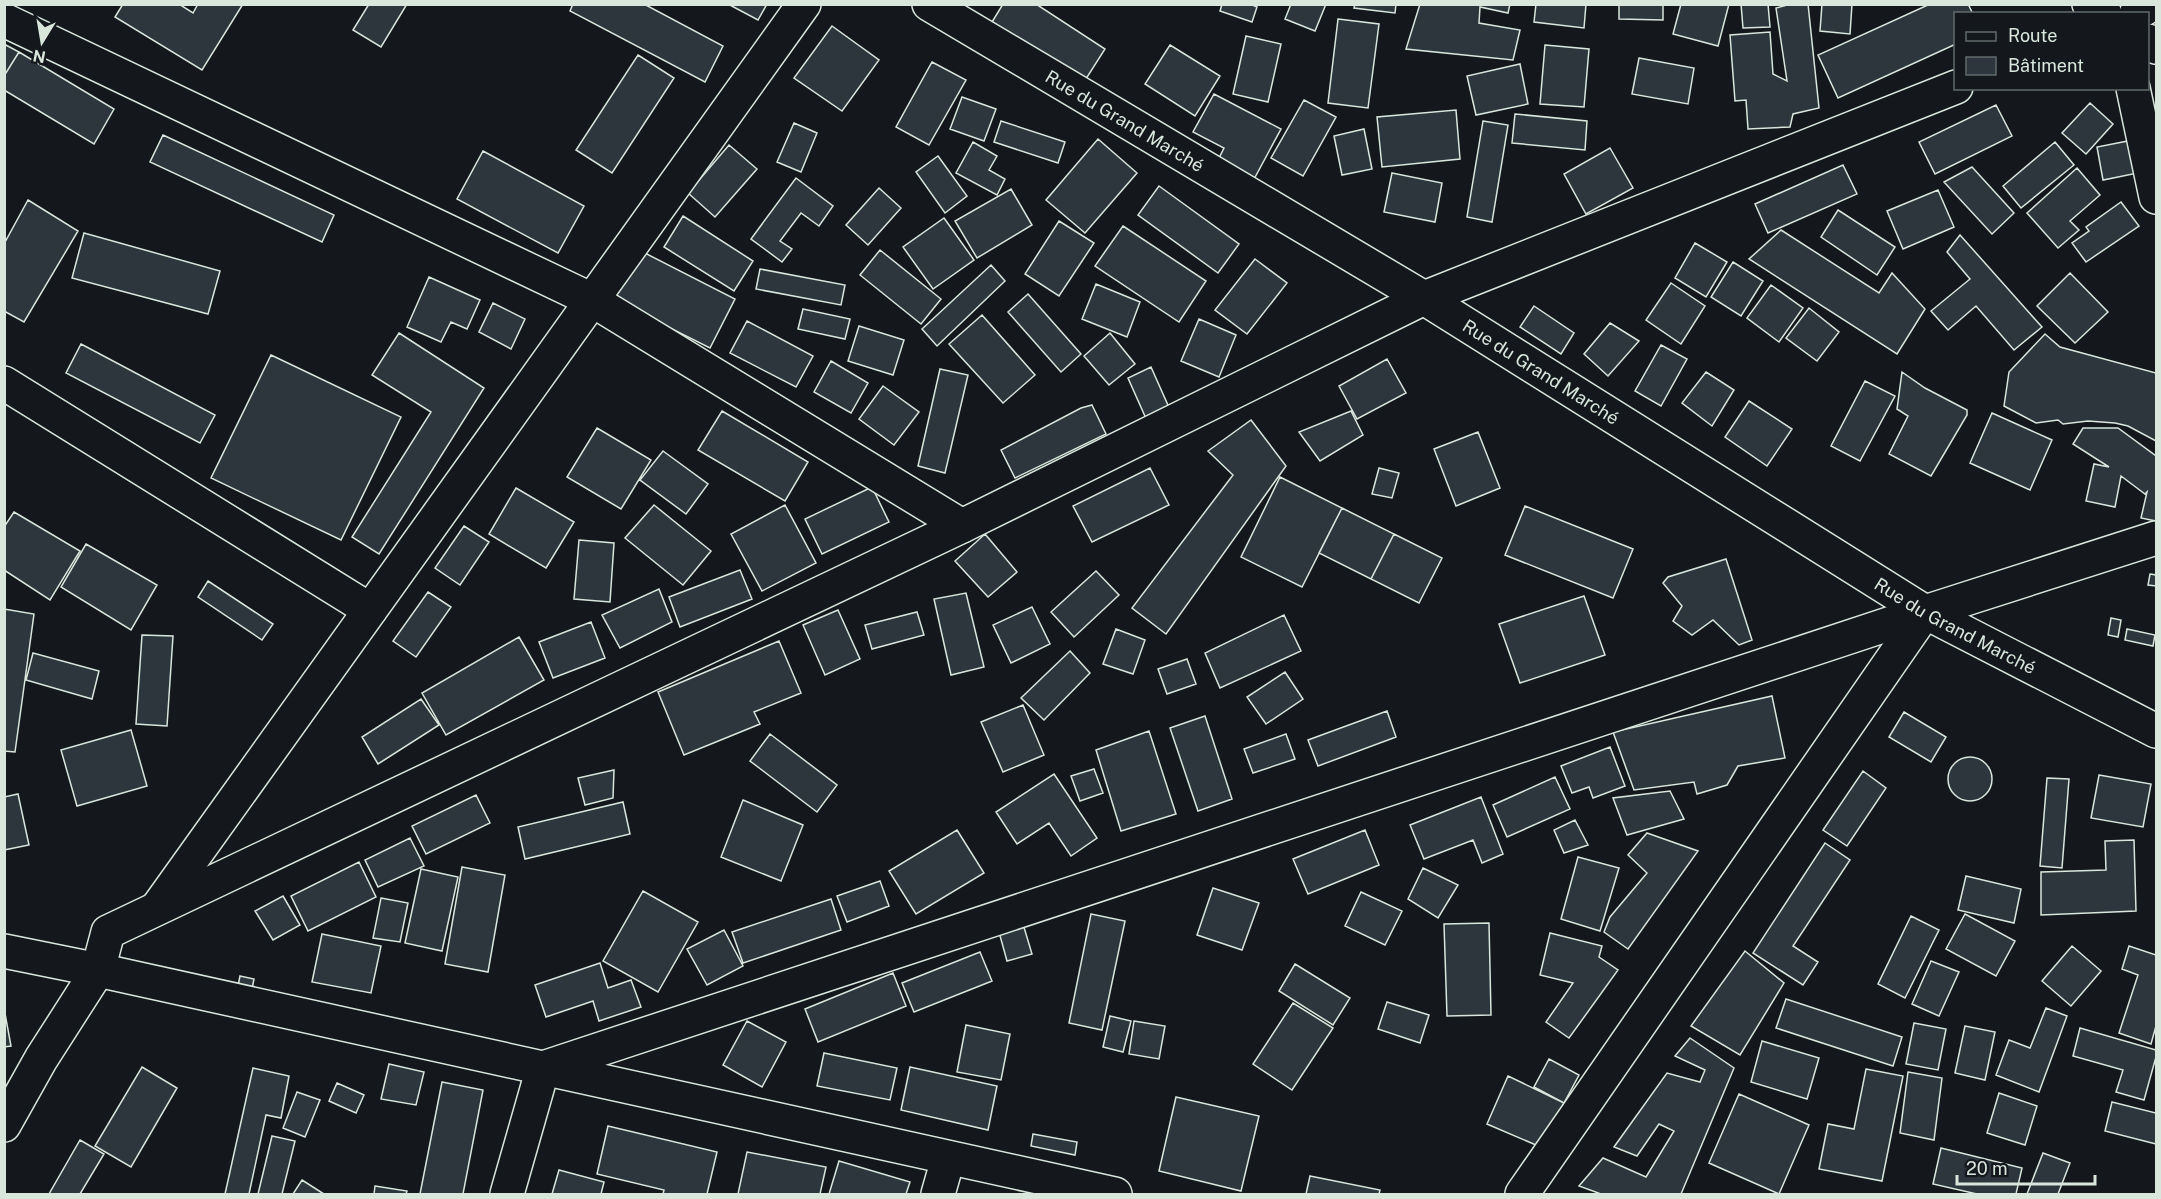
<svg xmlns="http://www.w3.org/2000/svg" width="2161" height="1199" font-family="'Public Sans',sans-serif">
<rect width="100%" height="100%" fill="#14181c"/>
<!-- building -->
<path fill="#2c363c" stroke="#d8e6dc" stroke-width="1.5" d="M123,4H179L193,13L198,4H243L202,70L115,17Z
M369,4H407L381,47L353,30Z
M573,4H644L723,46L705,82L570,11Z
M728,4H767L758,20Z
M1003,4H1036L1105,49L1084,82L992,22Z
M1222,4H1250L1257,7L1252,22L1220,11Z
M1291,4H1326L1315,31L1285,19Z
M1355,4H1396L1395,13L1354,8Z
M1420,4H1510L1508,13L1480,7L1479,23L1520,30L1513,60L1406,49Z
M1536,4H1586L1584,28L1534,22Z
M1619,4H1663V20L1619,19Z
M1681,4H1729L1718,46L1673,34Z
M1741,4H1768L1770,27L1743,28Z
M1791,4H1808L1819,108L1793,114L1790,127L1748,129L1746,100L1735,101L1730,35L1770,32L1773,74L1787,81L1776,8Z
M1822,4H1852L1850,34L1820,31Z
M1930,4H1968L1973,14H1956V44L1838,98L1818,55Z
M1338,19L1379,24L1368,108L1328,103Z
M832,26L879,60L842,111L794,78Z
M1246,36L1281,44L1268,102L1233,94Z
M4,44L19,52L4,76Z
M1170,45L1220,76L1195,116L1145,84Z
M1545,45L1589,49L1584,107L1540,104Z
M19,52L114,109L94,144L4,90V76Z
M638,55L674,78L612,173L576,150Z
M1639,58L1694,68L1688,104L1632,94Z
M932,62L966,80L929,145L896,127Z
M1520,64L1528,104L1476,115L1467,76Z
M1214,94L1281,129L1253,181L1217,162L1224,148L1193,132Z
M962,97L996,109L984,141L950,129Z
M1304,100L1336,117L1303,176L1271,158Z
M2090,103L2113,124L2086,154L2062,133Z
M1996,105L2012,136L1935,174L1919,142Z
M1456,110L1460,159L1382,167L1377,117Z
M1515,114L1587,121L1585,150L1512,143Z
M1001,121L1065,142L1058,163L994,142Z
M1483,121L1508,125L1492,222L1467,217Z
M794,123L817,133L801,172L777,162Z
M1364,129L1372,169L1342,175L1334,136Z
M163,135L334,215L322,242L150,162Z
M1098,139L1137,173L1085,233L1046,200Z
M2133,140L2138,173L2103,180L2097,147Z
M973,142L997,156L989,170L1005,179L997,195L956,173Z
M2055,142L2074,165L2021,208L2003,186Z
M729,145L757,169L715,217L688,193Z
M1610,148L1633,188L1586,214L1564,174Z
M483,151L584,206L558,253L457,199Z
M938,156L967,196L945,213L916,172Z
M1843,165L1857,194L1768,233L1755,204Z
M1972,167L2014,213L1992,234L1944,182Z
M2077,168L2100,195L2070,221L2079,230L2058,248L2027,213Z
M1392,173L1442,183L1435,222L1384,212Z
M796,178L833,206L819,226L801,213L780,241L792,249L782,262L751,239Z
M1159,186L1239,244L1218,273L1138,215Z
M879,188L901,208L868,245L846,225Z
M1011,189L1032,225L977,258L955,221Z
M1938,190L1954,227L1903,249L1887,211Z
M28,200L78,231L24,322L4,311V244Z
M2121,202L2139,226L2086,262L2072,243L2089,231L2086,227Z
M1838,210L1895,247L1877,275L1821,237Z
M683,216L753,261L734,291L664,247Z
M944,218L974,260L933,289L903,247Z
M1059,221L1094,243L1059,296L1025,274Z
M1123,226L1206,281L1179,322L1095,266Z
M1781,230L1879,293L1892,273L1925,309L1897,354L1749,259Z
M84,233L220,271L208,314L72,278Z
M1960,235L2042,327L2014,350L1976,306L1948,330L1931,311L1970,279L1947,252Z
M1695,243L1727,262L1706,297L1675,278Z
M635,248L735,299L710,348L610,298Z
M880,250L941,299L921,324L860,275Z
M1255,259L1287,283L1247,334L1215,310Z
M1733,262L1763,281L1741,316L1711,297Z
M991,265L1005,281L937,346L922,329Z
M760,269L845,285L841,305L756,289Z
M2070,273L2108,312L2075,343L2037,306Z
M429,277L480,300L467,329L451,322L441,342L407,327Z
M1671,283L1705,306L1681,344L1646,320Z
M1096,284L1140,302L1127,337L1082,319Z
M1771,285L1803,308L1779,342L1747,318Z
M1028,294L1081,354L1061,372L1008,312Z
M493,303L525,319L511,349L479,332Z
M1534,306L1574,333L1561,354L1520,327Z
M1809,308L1839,332L1817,361L1786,338Z
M803,309L850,319L845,339L798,329Z
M982,315L1035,375L1003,403L949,344Z
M1199,319L1236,335L1219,377L1181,361Z
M747,321L813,356L796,387L730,353Z
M1610,323L1639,341L1608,376L1584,354Z
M859,326L904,340L893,375L848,361Z
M399,333L484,388L379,554L352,537L431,412L372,375Z
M1110,333L1135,364L1109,385L1084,356Z
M2045,334L2060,347L2156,373V441L2128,426L2115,423L2088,421L2063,424L2058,420L2036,423L2004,406L2009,372Z
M81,344L215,415L200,443L66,373Z
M1661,345L1687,359L1661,406L1635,391Z
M271,355L401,417L341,540L211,478Z
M1387,359L1406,393L1357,419L1339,386Z
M831,361L868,383L851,413L814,392Z
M1151,367L1171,412L1148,423L1128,378Z
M940,369L968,375L945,473L918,466Z
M1706,372L1734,390L1712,426L1682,403Z
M1902,372L1925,388L1967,410V415L1931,476L1889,454L1908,416L1897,409Z
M1865,381L1895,396L1860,461L1831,446Z
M883,386L919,412L894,445L859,419Z
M1749,401L1792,429L1767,466L1725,437Z
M1092,405L1106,434L1015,478L1001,450L1081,408Z
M722,411L808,462L785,501L698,450Z
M1351,411L1363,435L1320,461L1299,432Z
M1992,413L2052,440L2030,490L1970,463Z
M1251,420L1286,466L1166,634L1132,608L1233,475L1208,451Z
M597,428L651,460L621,509L567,477Z
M2083,428H2118L2156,456V521L2141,518L2147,492L2145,494L2121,476L2115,507L2086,501L2094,464L2109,467L2073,444Z
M1478,432L1500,488L1456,506L1434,449Z
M663,451L708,484L686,514L640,480Z
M1150,468L1169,505L1092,542L1073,506Z
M1379,468L1399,473L1392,498L1372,494Z
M1280,477L1342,508L1302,587L1241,557Z
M872,487L889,522L822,554L805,519Z
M516,488L574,522L546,568L489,534Z
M654,505L711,551L683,585L625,538Z
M785,505L816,563L762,591L731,534Z
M1525,506L1633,549L1613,598L1505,555Z
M1342,508L1394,534L1371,579L1319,553Z
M14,512L80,551L50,600L4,570V527Z
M464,526L489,542L460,585L435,568Z
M985,534L1017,572L988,597L955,561Z
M1394,534L1442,558L1419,603L1371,579Z
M579,540L614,543L610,602L574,599Z
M86,544L157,585L131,630L61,587Z
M1726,559L1752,640L1739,645L1713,620L1692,635L1673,621L1682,606L1663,583L1668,577Z
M740,570L752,599L680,627L669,597Z
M1096,571L1119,595L1074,637L1051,612Z
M2150,574L2156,575V586L2148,585Z
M208,581L273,624L262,640L198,597Z
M659,589L672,622L620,648L602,615Z
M428,592L451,607L416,657L393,641Z
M966,593L984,667L951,675L934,599Z
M1584,596L1605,655L1520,683L1499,624Z
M1032,607L1050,644L1011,663L993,625Z
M4,609L34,614L15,752L4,751Z
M838,610L860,659L825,675L803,625Z
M917,612L924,635L872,649L865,625Z
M1284,615L1301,651L1220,688L1205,653Z
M2111,618L2121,620L2118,637L2108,635Z
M591,622L605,658L553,678L539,642Z
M1116,629L1145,640L1133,674L1103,664Z
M2127,629L2155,635L2153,646L2125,640Z
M142,635L173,636L167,726L136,724Z
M519,637L544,680L446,735L422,693Z
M779,641L801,693L754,712L760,724L684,755L658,692Z
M1070,651L1090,673L1044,720L1021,698Z
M33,653L99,671L92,699L26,680Z
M1187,659L1196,684L1167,694L1158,669Z
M1285,672L1303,699L1266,724L1247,697Z
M1772,696L1785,758L1738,766L1727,785L1697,794L1694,782L1634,790L1613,732Z
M421,699L439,725L378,764L362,737Z
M1023,705L1044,755L1003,772L981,722Z
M1387,711L1396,737L1318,766L1308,740Z
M1904,712L1946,737L1931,762L1889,737Z
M1205,716L1232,799L1198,811L1170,728Z
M131,730L147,786L77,806L61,750Z
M1149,731L1176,814L1121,831L1096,750Z
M770,734L837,785L817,812L750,761Z
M1286,734L1295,759L1253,773L1244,749Z
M1610,747L1625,786L1593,798L1589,787L1572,793L1561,766Z
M1948 779a22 22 0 1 1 44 0a22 22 0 1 1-44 0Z
M1094,769L1103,793L1080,801L1071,776Z
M614,770L613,798L585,805L578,778Z
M1863,771L1886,788L1847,846L1823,830Z
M1054,774L1097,838L1071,856L1049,823L1017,844L996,812Z
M2099,775L2151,784L2143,827L2091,818Z
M1555,777L1570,809L1507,837L1493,805Z
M2047,778L2069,779L2062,868L2040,866Z
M1670,791L1684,819L1627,835L1613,798Z
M18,794L29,845L4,850V797Z
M476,795L490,823L426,854L412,826Z
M1481,797L1503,854L1482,863L1473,840L1424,859L1410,825Z
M743,800L803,825L781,881L721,857Z
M623,802L630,834L525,859L518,827Z
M1575,820L1588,845L1564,853L1554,830Z
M957,830L984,873L916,914L889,871Z
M1365,830L1379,865L1308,894L1293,859Z
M1647,833L1698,851L1628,949L1604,932L1610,917L1647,873L1628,855Z
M410,838L424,866L378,887L365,860Z
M2134,840L2136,911L2041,915V872L2106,870L2105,841Z
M1825,843L1850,860L1793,946L1818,962L1803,985L1753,953Z
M1578,857L1619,868L1600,931L1561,919Z
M359,862L376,897L308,931L291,896Z
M462,867L505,875L488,972L445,964Z
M1423,868L1458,885L1438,918L1408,899Z
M421,869L458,877L442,951L405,943Z
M1966,876L2021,889L2014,923L1958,910Z
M880,881L889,906L847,922L837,896Z
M1213,888L1259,903L1242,950L1197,935Z
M643,891L698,922L658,992L603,961Z
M1361,892L1402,911L1385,945L1345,926Z
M283,896L300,925L273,940L255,911Z
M381,898L408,903L400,942L373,938Z
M831,899L841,930L743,963L732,932Z
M1091,914L1125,921L1102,1030L1069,1023Z
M1965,914L2015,941L1996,976L1946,949Z
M1911,916L1939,930L1905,998L1878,984Z
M1489,923L1491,1015L1447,1016L1444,924Z
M1023,924L1032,954L1007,961L999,932Z
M724,930L743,966L707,985L687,949Z
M1550,933L1602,946L1599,957L1618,970L1569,1038L1546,1022L1573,983L1540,975Z
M322,934L381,946L371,993L312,982Z
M2072,946L2101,971L2071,1006L2042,981Z
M2129,946L2156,955V1026L2151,1044L2119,1033L2138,975L2122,969Z
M1745,951L1784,983L1740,1055L1691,1026Z
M980,952L992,981L914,1012L902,983Z
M1931,961L1959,972L1939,1016L1912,1004Z
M600,963L608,988L631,980L641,1007L599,1021L593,1001L546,1017L535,985Z
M1295,964L1350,998L1333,1025L1279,991Z
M893,973L906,1006L818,1042L805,1009Z
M240,976L254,979L252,989L238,986Z
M1786,999L1902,1037L1893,1066L1776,1028Z
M1387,1002L1429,1015L1420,1043L1378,1029Z
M1293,1003L1333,1028L1292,1090L1253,1064Z
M4,1008L11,1046L4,1047Z
M2046,1008L2067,1016L2039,1092L1996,1075L2009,1040L2030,1048Z
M1110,1016L1131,1021L1123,1052L1103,1047Z
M747,1021L786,1042L762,1087L723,1065Z
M1134,1021L1165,1026L1159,1059L1129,1054Z
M1914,1023L1946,1029L1938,1070L1906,1064Z
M966,1025L1010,1034L1001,1080L957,1072Z
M1965,1026L1995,1032L1985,1080L1955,1073Z
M2080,1028L2156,1050V1057L2144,1100L2116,1092L2123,1070L2073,1056Z
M1690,1038L1734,1068L1681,1194H1601L1579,1186L1603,1158L1646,1177L1674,1131L1659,1124L1637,1156L1614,1147L1667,1073L1700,1082L1705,1070L1675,1056Z
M1762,1041L1819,1058L1807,1099L1751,1082Z
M824,1053L897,1068L890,1100L817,1086Z
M1549,1059L1579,1075L1564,1103L1534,1087Z
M389,1064L424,1072L416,1105L381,1099Z
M142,1067L177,1088L131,1167L95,1146Z
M910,1067L997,1086L988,1130L901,1110Z
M253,1068L289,1076L281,1118L266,1115L249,1194H225Z
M1866,1069L1903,1076L1882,1181L1819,1169L1828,1124L1854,1129Z
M1908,1072L1942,1078L1934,1140L1900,1133Z
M1508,1076L1564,1103L1543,1148L1487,1124Z
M442,1082L483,1090L463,1194H420Z
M337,1083L364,1095L356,1113L329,1101Z
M297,1092L320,1100L305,1137L283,1128Z
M1999,1093L2037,1106L2025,1145L1987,1133Z
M1739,1094L1809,1125L1779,1194L1709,1163Z
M1176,1097L1259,1116L1241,1191L1159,1171Z
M2112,1102L2156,1113V1144L2105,1131Z
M608,1126L717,1152L707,1194H663L664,1190L597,1174Z
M1033,1134L1077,1142L1075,1155L1031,1146Z
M272,1136L295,1141L282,1194H258Z
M80,1140L104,1154L80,1194H49Z
M1941,1148L2022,1168L2016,1194H1977L1933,1184Z
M747,1152L826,1167L820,1194H738Z
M2043,1153L2070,1163L2058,1194H2027Z
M839,1161L910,1182L906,1194H829Z
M559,1170L604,1182L601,1194H552Z
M1310,1176L1380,1190L1379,1194H1306Z
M302,1180L324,1194H293Z
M375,1186L407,1191L406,1194H374Z"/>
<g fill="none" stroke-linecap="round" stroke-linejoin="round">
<!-- minor casing -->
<g stroke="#d8e6dc" stroke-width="36">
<g id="minor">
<path id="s1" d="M929,4L1424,298L1925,612L2156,731"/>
<path d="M2089,4L2105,14"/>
<path d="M2136,14L2152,4"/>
<path d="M4,20L592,300L962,526"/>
<path d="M2148,41L2156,47"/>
<path d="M2133,88L2156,197"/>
<path d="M4,383L370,610"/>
<path d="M157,908L804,4"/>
<path d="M4,1125L41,1059L98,970L108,932L962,526L1424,298L1956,87"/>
<path d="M507,1194L543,1068L1925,612L2156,538"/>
<path d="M938,1194L948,1159"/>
<path d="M1522,1194L1925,612"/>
</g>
</g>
<!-- major casing -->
<g stroke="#d8e6dc" stroke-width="36">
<path id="major" d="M4,951L98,970L1115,1194"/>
</g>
<!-- minor -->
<use href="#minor" stroke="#14181c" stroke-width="33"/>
<!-- major -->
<use href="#major" stroke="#14181c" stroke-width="33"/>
</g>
<g text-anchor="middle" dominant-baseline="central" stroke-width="4.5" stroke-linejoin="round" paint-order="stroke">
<!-- street labels -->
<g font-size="18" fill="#d8e6dc" stroke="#14181c">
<text stroke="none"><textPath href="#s1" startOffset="228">Rue du Grand Marché</textPath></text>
<text stroke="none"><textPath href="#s1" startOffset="714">Rue du Grand Marché</textPath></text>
<text stroke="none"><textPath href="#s1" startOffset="1200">Rue du Grand Marché</textPath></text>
</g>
</g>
<!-- border -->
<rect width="2161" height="1199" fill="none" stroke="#d8e6dc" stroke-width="12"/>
<!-- legend -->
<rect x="1954" y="12" width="195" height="78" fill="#14181c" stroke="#626a69" stroke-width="1.5"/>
<rect x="1966" y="32" width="30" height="9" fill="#14181c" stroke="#626a69" stroke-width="1.5"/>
<text x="2008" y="42" font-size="18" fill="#d8e6dc">Route</text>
<rect x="1966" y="57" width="30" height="18" fill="#2c363c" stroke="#626a69" stroke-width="1.5"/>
<text x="2008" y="72" font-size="18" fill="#d8e6dc">Bâtiment</text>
<!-- north arrow -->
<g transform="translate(42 42) rotate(191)" stroke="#14181c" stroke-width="4.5" paint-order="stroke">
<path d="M0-4.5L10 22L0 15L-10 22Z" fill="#d8e6dc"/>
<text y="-9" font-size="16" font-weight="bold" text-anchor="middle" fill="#d8e6dc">N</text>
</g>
<!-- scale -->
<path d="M1957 1175v9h138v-9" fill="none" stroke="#d8e6dc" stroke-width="3"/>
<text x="1966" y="1175" font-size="18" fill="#d8e6dc" stroke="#14181c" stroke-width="4.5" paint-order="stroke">20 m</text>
</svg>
